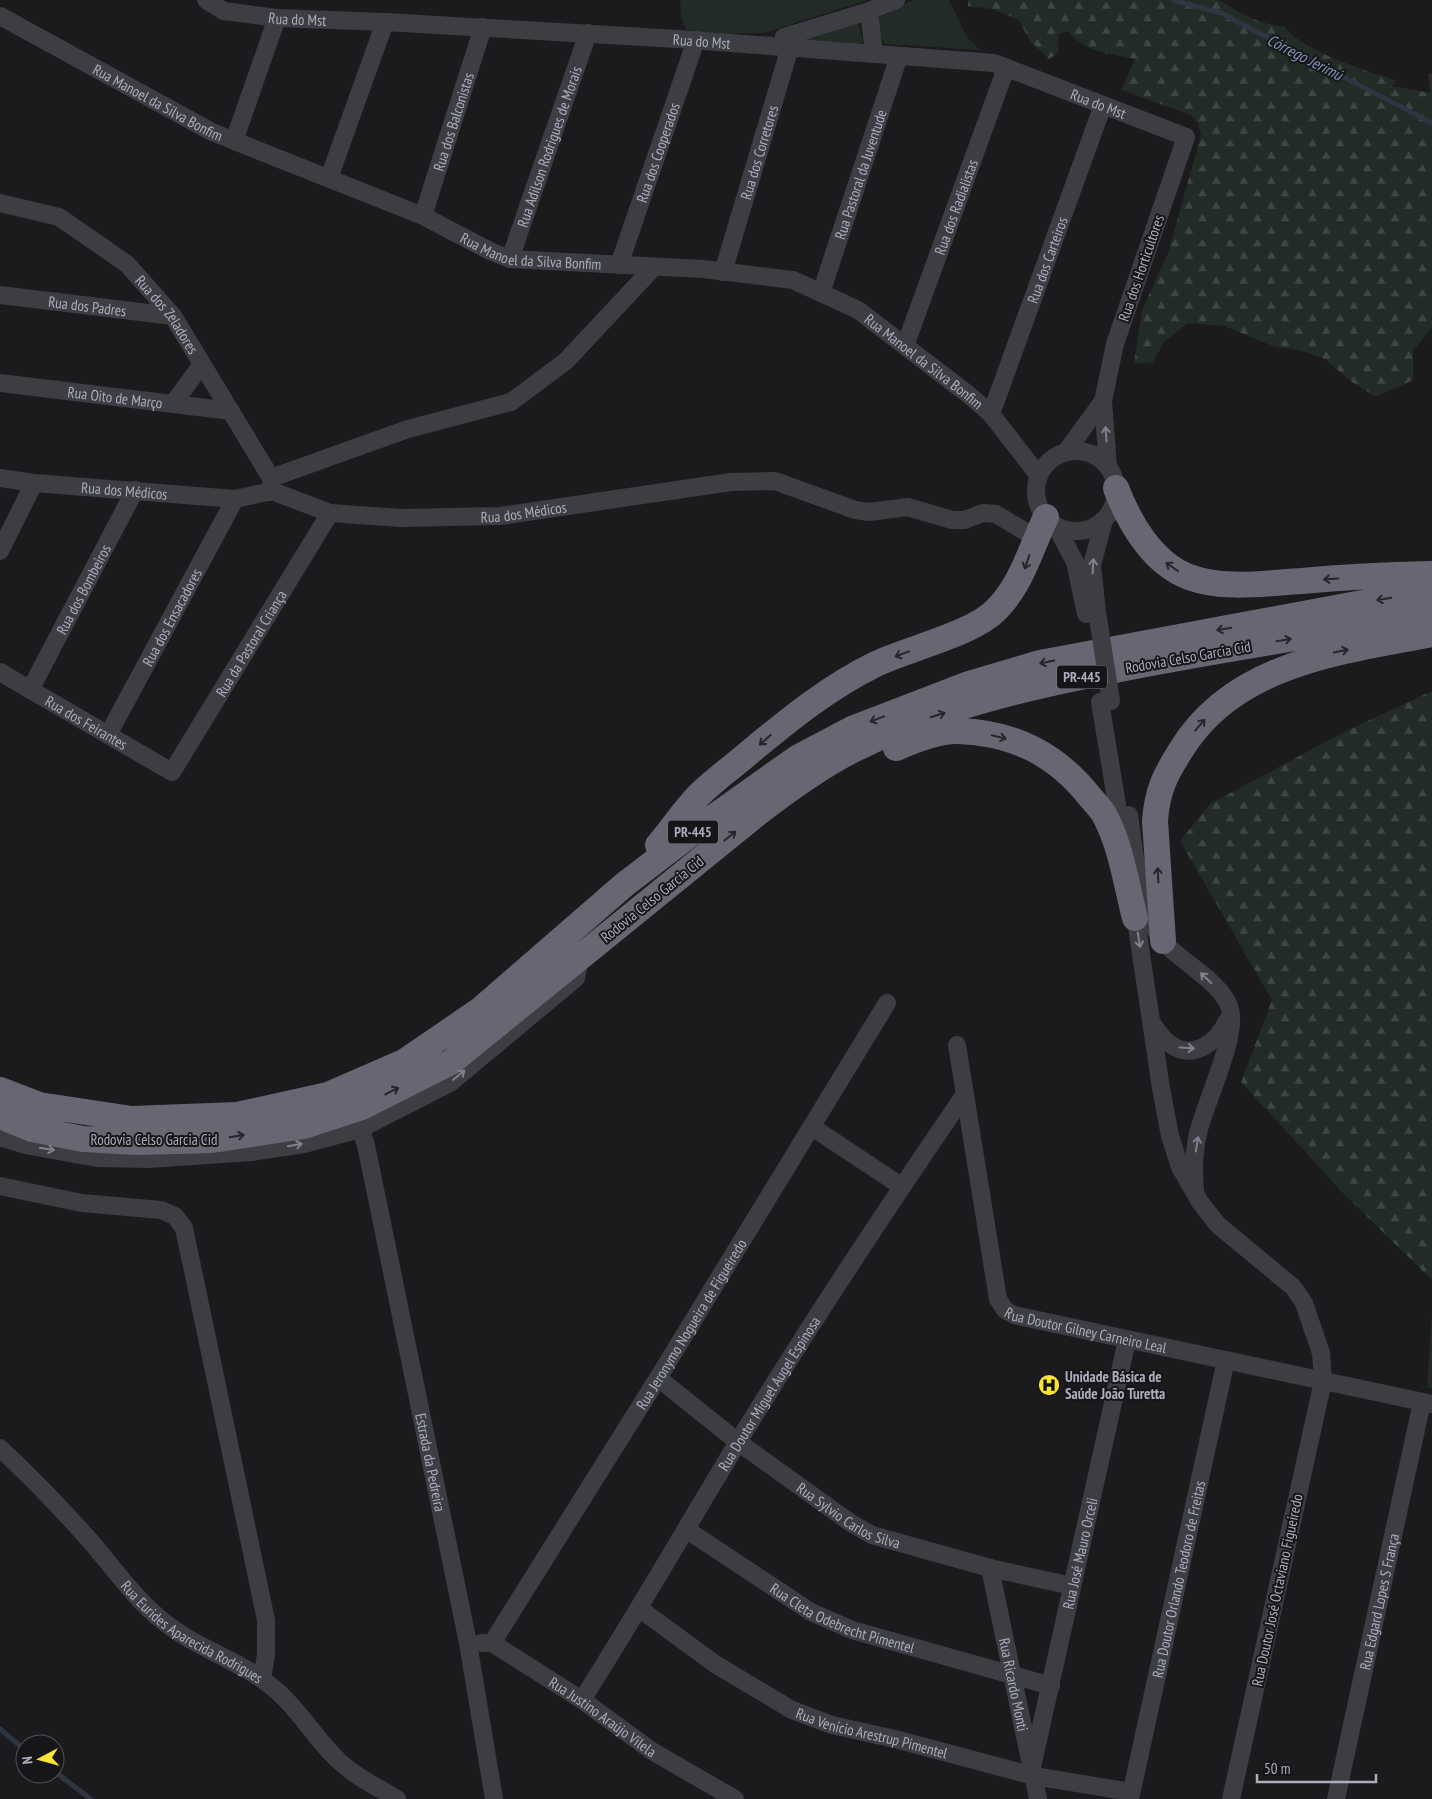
<svg xmlns="http://www.w3.org/2000/svg" width="1432" height="1799" font-family="'PT Sans Narrow',sans-serif">
<defs>
<pattern id="forest-firs" width="22" height="20" patternUnits="userSpaceOnUse" patternTransform="scale(1.25)"><rect width="22" height="20" fill="#222b25"/><path d="M5 1l3.5 6h-7zM16 11l3.5 6h-7z" fill="#3f4743"/></pattern>
</defs>
<rect width="100%" height="100%" fill="#1b1a1d"/>
<!-- grass -->
<path fill="#222b25" d="M680,0H867L764,33L692,35C680,27 681,13 680,0Z
M913,0H949L967,37L980,50L885,44L880,37L878,18Z
M858,23L863,41L861,44L804,41V36Z"/>
<!-- forest -->
<path fill="url(#forest-firs)" d="M968,0H1219C1240,13 1260,25 1284,26C1302,51 1366,71 1396,80L1392,86L1430,93L1428,73H1432V327L1413,351V380L1376,397L1349,380L1325,359L1300,350L1275,347L1224,326L1188,323L1164,342L1153,362L1134,364L1142,310L1168,253L1201,135L1198,123L1191,115L1121,90L1135,59C1110,54 1084,52 1068,31L1059,34L1058,53L1049,59L1030,41L1019,20L992,9L968,6Z
M1432,691V1280L1342,1192L1241,1082L1272,1000L1180,841L1210,804L1346,731Z
M1432,1315V1388L1427,1387Z"/>
<g fill="none" stroke-linecap="round" stroke-linejoin="round">
<!-- stream -->
<path stroke="#2f3642" stroke-width="5" d="M1173,0L1221,13L1432,123
M0,1729L25,1750
M55,1772L91,1799"/>
<!-- minor -->
<g stroke="#3d3d44" stroke-width="18">
<path id="s1" d="M206,0L224,11L277,18L385,22L678,39L994,63L1186,137L1115,344L1103,401L1108,467"/>
<path d="M869,11L874,54"/>
<path id="s2" d="M0,16L212,132L423,216L490,251L510,259L703,269L793,280L858,310L969,395L991,414L1039,476"/>
<path d="M784,37L869,11L896,0"/>
<path d="M234,141L277,18"/>
<path d="M329,178L385,22"/>
<path id="s3" d="M0,203L59,217L127,264L173,316L271,478L272,488"/>
<path id="s4" d="M423,216L483,27"/>
<path id="s5" d="M510,259L588,33"/>
<path id="s6" d="M619,265L696,40"/>
<path id="s7" d="M723,272L794,34"/>
<path id="s8" d="M821,293L899,56"/>
<path id="s9" d="M0,295L173,316"/>
<path id="s10" d="M905,346L1006,68"/>
<path id="s11" d="M0,383L231,411"/>
<path d="M173,404L202,364"/>
<path id="s12" d="M991,414L1103,105"/>
<circle cx="1076" cy="491" r="40"/>
<path d="M1065,453L1103,401"/>
<path id="s13" d="M0,478L34,483L235,499L272,491L330,513L400,518L500,516L731,482L775,481L855,510L869,512L908,507L952,520H964L983,513L996,514L1036,538"/>
<path d="M271,478L408,429L511,402L566,361L654,267"/>
<path d="M1056,526L1075,562L1086,614"/>
<path d="M0,551L34,483"/>
<path d="M1097,612L1092,565L1104,520"/>
<path id="s14" d="M0,672L172,772L330,513"/>
<path id="s15" d="M30,690L135,490"/>
<path d="M1100,702L1122,835"/>
<path id="s16" d="M108,735L235,499"/>
<path d="M1129,815C1135,852 1138,913 1164,942C1181,962 1223,983 1230,1009C1238,1036 1205,1103 1198,1133C1194,1152 1193,1171 1195,1190"/>
<path d="M1134,907L1161,1088L1170,1136L1180,1167L1200,1202L1218,1225L1293,1287L1304,1303L1321,1353L1323,1381L1231,1799"/>
<path d="M1152,1023C1157,1030 1162,1039 1170,1044C1193,1061 1217,1042 1227,1021"/>
<path id="s17" d="M957,1045L998,1299L1005,1310L1014,1315L1432,1404"/>
<path d="M812,1127L901,1186"/>
<path id="s18" d="M360,1129L366,1145L468,1643L494,1799"/>
<path d="M0,1137L25,1145L97,1158L148,1159L252,1152L304,1144L360,1129L450,1083L576,978L580,958"/>
<path d="M0,1186L82,1203L161,1210L175,1216L184,1228L266,1620V1655L262,1678"/>
<path id="s19" d="M658,1378L738,1442L851,1523L872,1535L990,1568L1072,1586"/>
<path id="s20" d="M0,1448C32,1478 63,1510 92,1543C115,1570 136,1600 164,1622C199,1650 243,1661 277,1691C300,1711 315,1738 337,1759C354,1776 376,1786 397,1799"/>
<path id="s21" d="M687,1530L811,1612L852,1630L1051,1686"/>
<path id="s22" d="M990,1568L1038,1799"/>
<path id="s23" d="M640,1609L715,1664L792,1710L832,1725L895,1739L1034,1776L1131,1792"/>
<path id="s24" d="M481,1643H492L582,1700L652,1751L735,1799"/>
<path id="s25" d="M492,1643L658,1378L887,1003"/>
<path id="s26" d="M582,1700C636,1615 686,1528 738,1442C810,1324 887,1208 965,1094"/>
<path id="s27" d="M1032,1767L1127,1340"/>
<path id="s28" d="M1130,1799L1226,1360"/>
<path id="s29" d="M1336,1799L1422,1402"/>
</g>
<!-- highway -->
<path stroke="#676773" stroke-width="26" d="M1116,488C1129,522 1152,563 1189,577C1224,590 1266,583 1302,581C1345,577 1389,575 1432,574
M896,748C912,741 941,730 959,731C1014,733 1056,754 1090,797C1096,804 1103,811 1106,818C1121,847 1127,887 1135,918
M658,845C672,829 684,810 699,795C715,779 734,766 751,751C791,718 829,687 876,664C907,649 973,634 996,610C1022,584 1030,550 1046,517
M1163,941L1155,821C1157,791 1165,775 1181,750C1234,663 1340,652 1432,634
M0,1090L39,1105L132,1119L237,1115L328,1095L404,1062L480,1010L624,885L701,826L797,758L852,729L969,684L1040,663L1432,590
M0,1116L32,1129L83,1139L139,1142L212,1140L304,1126L362,1107L451,1062L758,813C789,789 823,764 859,747C939,707 1028,687 1115,670C1220,649 1326,633 1432,616"/>
<!-- minor-bridge -->
<path stroke="#3d3d44" stroke-width="18" d="M1097,612L1111,701"/>
</g>
<!-- one-way arrows -->
<defs><path id="oneway-shaft" d="M-6 0H5M1.5-3L5.5 0L1.5 3" fill="none" stroke-width="1.6" stroke-linecap="round" stroke-linejoin="round" transform="scale(1.25)"/></defs>
<g stroke="#80818d">
<use href="#oneway-shaft" transform="translate(1106 434) rotate(-94)"/>
<use href="#oneway-shaft" transform="translate(1093 566) rotate(-87)"/>
<use href="#oneway-shaft" transform="translate(1139 940) rotate(81)"/>
<use href="#oneway-shaft" transform="translate(1206 978) rotate(-136)"/>
<use href="#oneway-shaft" transform="translate(1187 1048) rotate(3)"/>
<use href="#oneway-shaft" transform="translate(459 1075) rotate(-40)"/>
<use href="#oneway-shaft" transform="translate(1197 1144) rotate(-81)"/>
<use href="#oneway-shaft" transform="translate(295 1145) rotate(-9)"/>
<use href="#oneway-shaft" transform="translate(47 1149) rotate(10)"/>
</g>
<g stroke="#26252a">
<use href="#oneway-shaft" transform="translate(1027 562) rotate(109)"/>
<use href="#oneway-shaft" transform="translate(1172 567) rotate(-145)"/>
<use href="#oneway-shaft" transform="translate(1331 579) rotate(177)"/>
<use href="#oneway-shaft" transform="translate(1384 599) rotate(170)"/>
<use href="#oneway-shaft" transform="translate(1224 629) rotate(170)"/>
<use href="#oneway-shaft" transform="translate(1284 640) rotate(-9)"/>
<use href="#oneway-shaft" transform="translate(1341 651) rotate(-11)"/>
<use href="#oneway-shaft" transform="translate(902 654) rotate(159)"/>
<use href="#oneway-shaft" transform="translate(1047 662) rotate(169)"/>
<use href="#oneway-shaft" transform="translate(938 715) rotate(-18)"/>
<use href="#oneway-shaft" transform="translate(877 719) rotate(159)"/>
<use href="#oneway-shaft" transform="translate(1200 725) rotate(-49)"/>
<use href="#oneway-shaft" transform="translate(999 737) rotate(13)"/>
<use href="#oneway-shaft" transform="translate(765 740) rotate(139)"/>
<use href="#oneway-shaft" transform="translate(730 836) rotate(-39)"/>
<use href="#oneway-shaft" transform="translate(1158 875) rotate(-93)"/>
<use href="#oneway-shaft" transform="translate(392 1091) rotate(-27)"/>
<use href="#oneway-shaft" transform="translate(237 1136) rotate(-9)"/>
</g>
<!-- icons -->
<defs>
<g id="hospital-disc" transform="scale(1.125)"><circle r="9.5" fill="#f9e236" stroke="#161518"/><path d="M-5-5h3v3.5h4V-5h3V5h-3V1.5h-4V5h-3Z" fill="#111"/></g>
</defs>
<g fill-rule="evenodd">
<use href="#hospital-disc" x="1049" y="1385"/>
</g>
<g text-anchor="middle" dominant-baseline="central" stroke-width="4" stroke-linejoin="round" paint-order="stroke">
<!-- shield labels -->
<g fill="#161518" stroke="#7f808c" stroke-width="1">
<rect x="1057" y="665.5" width="50" height="23" rx="4"/>
<rect x="668" y="820.5" width="50" height="23" rx="4"/>
</g>
<g font-size="14" font-weight="bold" fill="#acaebd">
<text x="1082" y="677">PR-445</text>
<text x="693" y="832">PR-445</text>
</g>
<!-- street labels -->
<g font-size="15" fill="#acaebd" stroke="#161518">
<text stroke="none"><textPath href="#s1" startOffset="95">Rua do Mst</textPath></text>
<text stroke="none"><textPath href="#s1" startOffset="500">Rua do Mst</textPath></text>
<text stroke="none"><textPath href="#s2" startOffset="180">Rua Manoel da Silva Bonfim</textPath></text>
<text stroke="none"><textPath href="#s1" startOffset="905">Rua do Mst</textPath></text>
<text stroke="none"><textPath href="#s4" startOffset="99">Rua dos Balconistas</textPath></text>
<text stroke="none"><textPath href="#s5" startOffset="119">Rua Adilson Rodrigues de Morais</textPath></text>
<text stroke="none"><textPath href="#s6" startOffset="119">Rua dos Cooperados</textPath></text>
<text stroke="none"><textPath href="#s7" startOffset="125">Rua dos Corretores</textPath></text>
<text stroke="none"><textPath href="#s8" startOffset="125">Rua Pastoral da Juventude</textPath></text>
<text stroke="none"><textPath href="#s10" startOffset="148">Rua dos Radialistas</textPath></text>
<text stroke="none"><textPath href="#s2" startOffset="585">Rua Manoel da Silva Bonfim</textPath></text>
<text stroke="none"><textPath href="#s12" startOffset="164">Rua dos Carteiros</textPath></text>
<text transform="translate(1141 268) rotate(-71)">Rua dos Horticultores</text>
<text stroke="none"><textPath href="#s9" startOffset="88">Rua dos Padres</textPath></text>
<text stroke="none"><textPath href="#s3" startOffset="208">Rua dos Zeladores</textPath></text>
<text stroke="none"><textPath href="#s2" startOffset="1005">Rua Manoel da Silva Bonfim</textPath></text>
<text stroke="none"><textPath href="#s11" startOffset="116">Rua Oito de Março</textPath></text>
<text stroke="none"><textPath href="#s13" startOffset="125">Rua dos Médicos</textPath></text>
<text stroke="none"><textPath href="#s13" startOffset="530">Rua dos Médicos</textPath></text>
<text stroke="none"><textPath href="#s15" startOffset="114">Rua dos Bombeiros</textPath></text>
<text stroke="none"><textPath href="#s16" startOffset="134">Rua dos Ensacadores</textPath></text>
<text stroke="none"><textPath href="#s14" startOffset="350">Rua da Pastoral Criança</textPath></text>
<text transform="translate(1188 657) rotate(-10)">Rodovia Celso Garcia Cid</text>
<text stroke="none"><textPath href="#s14" startOffset="100">Rua dos Feirantes</textPath></text>
<text transform="translate(652 899) rotate(-39)">Rodovia Celso Garcia Cid</text>
<text x="154" y="1139">Rodovia Celso Garcia Cid</text>
<text stroke="none"><textPath href="#s25" startOffset="376">Rua Jeronymo Nogueira de Figueiredo</textPath></text>
<text stroke="none"><textPath href="#s17" startOffset="354">Rua Doutor Gilney Carneiro Leal</textPath></text>
<text stroke="none"><textPath href="#s26" startOffset="359">Rua Doutor Miguel Augel Espinosa</textPath></text>
<text stroke="none"><textPath href="#s18" startOffset="341">Estrada da Pedreira</textPath></text>
<text stroke="none"><textPath href="#s19" startOffset="236">Rua Sylvio Carlos Silva</textPath></text>
<text stroke="none"><textPath href="#s27" startOffset="219">Rua José Mauro Orceli</textPath></text>
<text stroke="none"><textPath href="#s28" startOffset="225">Rua Doutor Orlando Teodoro de Freitas</textPath></text>
<text transform="translate(1277 1590) rotate(-78)">Rua Doutor José Octaviano Figueiredo</text>
<text stroke="none"><textPath href="#s29" startOffset="202">Rua Edgard Lopes S França</textPath></text>
<text stroke="none"><textPath href="#s21" startOffset="180">Rua Cleta Odebrecht Pimentel</textPath></text>
<text stroke="none"><textPath href="#s20" startOffset="268">Rua Eurides Aparecida Rodrigues</textPath></text>
<text stroke="none"><textPath href="#s22" startOffset="119">Rua Ricardo Monti</textPath></text>
<text stroke="none"><textPath href="#s24" startOffset="144">Rua Justino Araújo Vilela</textPath></text>
<text stroke="none"><textPath href="#s23" startOffset="266">Rua Venício Arestrup Pimentel</textPath></text>
</g>
<!-- poi labels -->
<g font-size="15" font-weight="bold" fill="#acaebd" stroke="#161518" text-anchor="start">
<text x="1065" y="1376">Unidade Básica de<tspan x="1065" dy="17">Saúde João Turetta</tspan></text>
</g>
<!-- water labels -->
<g font-size="16" font-style="italic" fill="#8394b8" stroke="#161518">
<text transform="translate(1305 57) rotate(27)">Córrego Jerimú</text>
</g>
</g>
<!-- north arrow -->
<g transform="translate(40 1759) rotate(264)"><circle r="24" fill="#161518" stroke="#52525a"/>
<path d="M0-4L9 19L0 12L-9 19Z" fill="#f9e236"/>
<text y="-8" font-size="14" font-weight="bold" text-anchor="middle" fill="#acaebd">N</text>
</g>
<!-- scale -->
<path d="M1257 1774v8h119v-8" fill="none" stroke="#acaebd" stroke-width="2.5"/>
<text x="1264" y="1774" font-size="15" fill="#acaebd" stroke="#161518" stroke-width="4" paint-order="stroke">50 m</text>
</svg>
